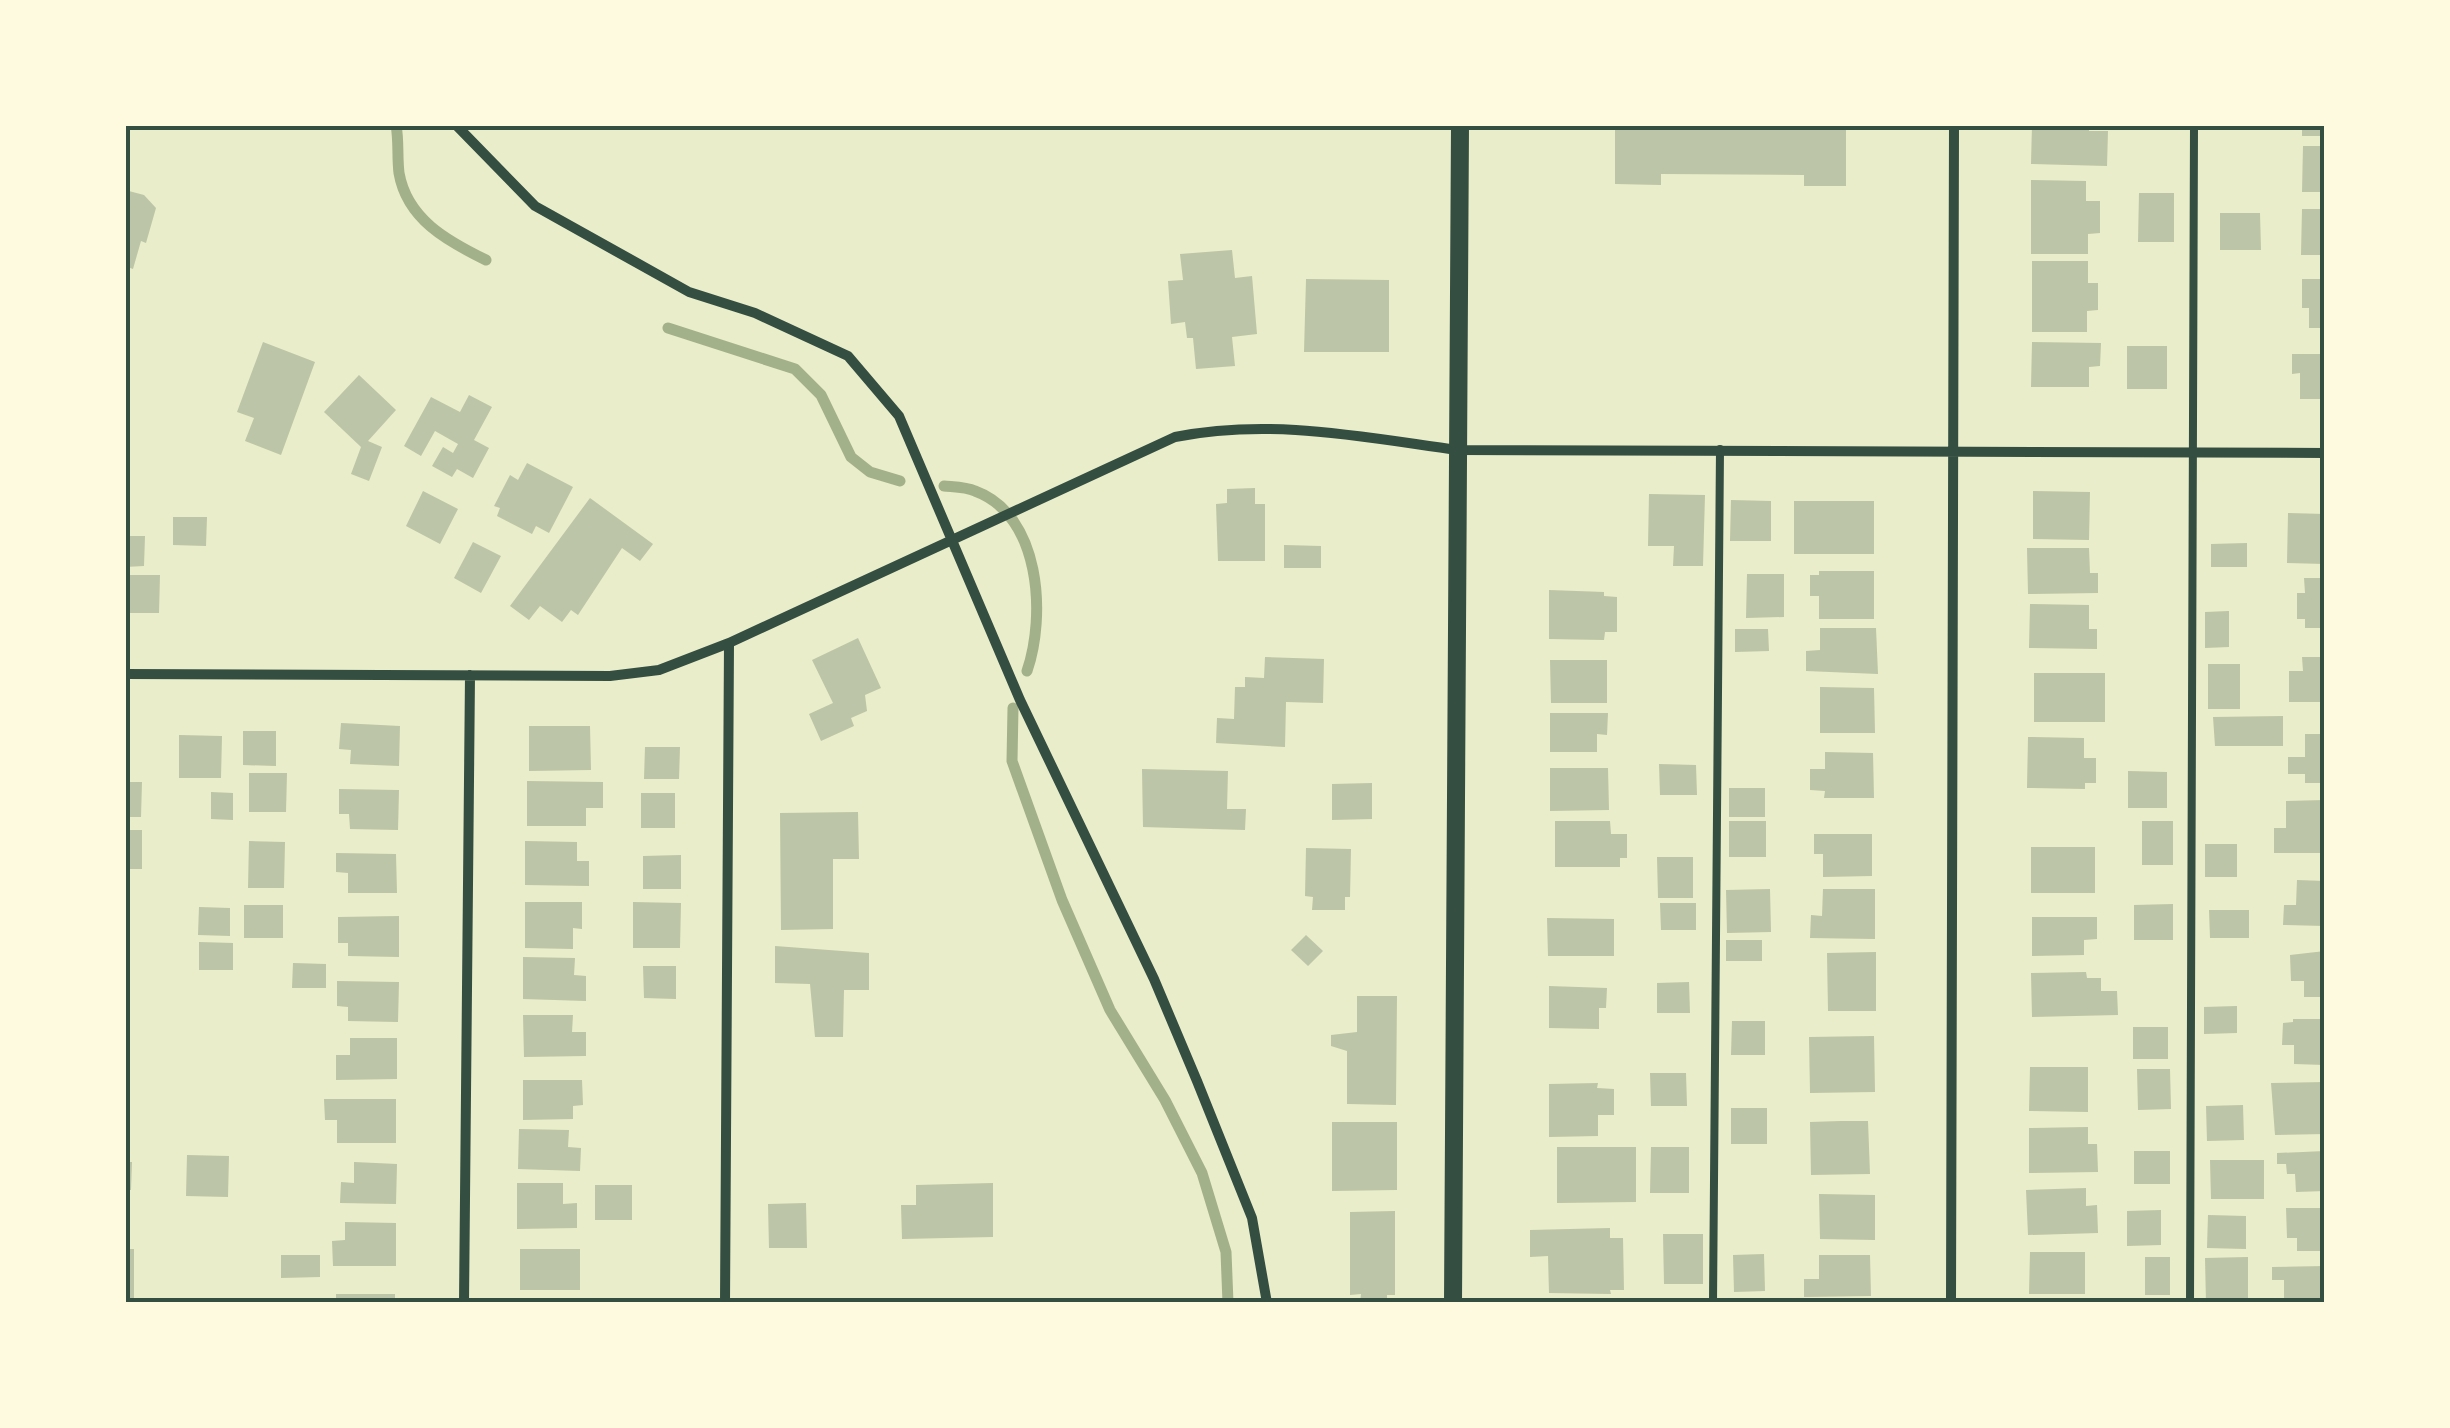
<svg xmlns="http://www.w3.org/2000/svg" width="2450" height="1428" font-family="'PT Sans',sans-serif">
<rect width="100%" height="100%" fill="#e9edc9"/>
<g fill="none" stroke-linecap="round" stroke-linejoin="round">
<!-- stream -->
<path stroke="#a3b18a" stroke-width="11" d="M396,125C399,141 397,157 399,173C407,219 447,241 486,260
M668,328L795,369L821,395L851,457L870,472L900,481
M944,486C954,487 966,487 975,491C1041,515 1046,616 1027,671
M1013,708L1012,761L1062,900L1110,1010L1165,1100L1202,1173L1226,1252L1228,1303"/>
</g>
<!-- building -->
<path fill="#bcc5a7" d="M1642,125H1846V186H1804V175L1661,174V185L1615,184V127Z
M2032,125H2089V131H2108L2107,166L2031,164Z
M2302,125H2325V136H2302Z
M2303,146H2325V192H2302Z
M2031,180L2086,181V201H2100V233L2088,234V254H2031Z
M125,190L144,195L156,208L146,243L141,241L133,269L125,266Z
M2139,193H2174V242H2138Z
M2302,209H2325V255H2301Z
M2220,213H2260L2261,250H2220Z
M1232,250L1235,278L1252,276L1257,334L1232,337L1235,366L1196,369L1193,338H1187L1185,322L1171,324L1168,281L1183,280L1180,254Z
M2032,261H2088V283H2098V310L2087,311V332H2032Z
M1306,279L1389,280V352H1304Z
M2302,279H2325V328H2309V308H2302Z
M263,342L315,362L281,455L245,441L254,418L237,412Z
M2032,342L2101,343L2100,366L2089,367V387H2031Z
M2127,346H2167V389H2127Z
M2292,354H2325V399H2300V373L2292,374Z
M359,375L396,410L368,441L382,447L369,481L351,474L361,447L324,412Z
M469,395L492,407L474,440L489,448L473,478L457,469L452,477L432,466L443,447L453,453L458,444L435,431L421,456L404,446L431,397L460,412Z
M527,463L573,487L549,533L536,526L532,534L497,516L500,508L494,506L510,475L518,480Z
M1255,488V504H1265V561H1218L1216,504L1227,503V489Z
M423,491L458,509L440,544L406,526Z
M2033,491L2090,492L2089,540L2033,539Z
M1649,494L1705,495L1703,566H1673L1674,546H1648Z
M590,498L653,544L640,561L622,548L578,615L571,610L562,622L540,606L529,620L510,606Z
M1731,500L1771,501V541H1730Z
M1794,501H1874V554H1794Z
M2288,513L2325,514V564L2287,563Z
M173,517H207L206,546L173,545Z
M125,536H145L144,566L125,567Z
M473,542L501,556L481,593L454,578Z
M2247,543V567H2211V544Z
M1284,545L1321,546V568H1284Z
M2027,548H2089L2090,573H2098V593L2028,594Z
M1819,571H1874V619H1819V596H1810V575H1819Z
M1747,574H1784V617L1746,618Z
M125,575H160L159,613H125Z
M2304,578H2325V628H2305V619H2297V593H2305Z
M1549,590L1604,592V596L1617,597V632H1605L1604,640L1549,639Z
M2030,604L2089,605V629H2097V649L2029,648Z
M2229,611V647L2205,648V612Z
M1820,628H1876L1878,674L1806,671V651L1820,650Z
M1735,629H1768L1769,651L1735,652Z
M858,638L881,688L865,695L867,711L851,718L854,726L821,741L809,714L833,703L812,660Z
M1265,657L1324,659L1323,703L1286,702L1285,747L1216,743L1217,718L1234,719L1235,687H1245V677L1264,678Z
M2302,657H2325V702H2289V671H2303Z
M1550,660H1607V703H1551Z
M2208,664H2240V709H2208Z
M2034,673H2105V722H2034Z
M1820,687L1874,688L1875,733H1820Z
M1550,713H1608L1607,735L1597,734V752H1550Z
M2283,716V746H2215L2213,717Z
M341,723L400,726L399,766L350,764L351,750L339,749Z
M529,726H590L591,770L529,771Z
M243,731H276V766L243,765Z
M2305,734H2325V783H2305V774H2288V757H2305Z
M179,735L222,736L221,778H179Z
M2028,737L2084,738V758H2096V783H2085V789L2027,788Z
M645,747H680L679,779H644Z
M1825,752L1873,753L1874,798H1824L1825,791L1810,790V769H1825Z
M1659,764L1696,765L1697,795H1660Z
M1550,768H1608L1609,810L1550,811Z
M1142,769L1228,771L1227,809H1246L1245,830L1143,827Z
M2128,771L2167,772V808H2128Z
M249,773H287L286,812H249Z
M527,781L603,782V808H586V826H527Z
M125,782H142L141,817H125Z
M1372,783V819L1332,820V784Z
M1729,788H1765V817H1729Z
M339,789L399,790L398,830L350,829L349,814H339Z
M211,792L233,793V820L211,819Z
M641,793H675V828H641Z
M2325,800V853H2274V828H2286V801Z
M858,812L859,859H833V929L781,930L780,813Z
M1555,821H1610L1611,834H1627V858H1620V867H1555Z
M1729,821H1766V857H1729Z
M2142,821H2173V865H2142Z
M125,830H142V869H125Z
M1814,834H1872V876L1823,877V854H1814Z
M249,841L285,842L284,888H248Z
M525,841L577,842V861H589V886L525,885Z
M2205,844H2237V877H2205Z
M2031,847H2095V893H2031Z
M1306,848L1351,849L1350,897H1345V910H1312L1313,897L1305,896Z
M336,853L396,854L397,893H348V873L336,872Z
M681,855V889H643V856Z
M1657,857H1693V898H1658Z
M2297,880L2325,881V926L2283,925L2284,905H2296Z
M1770,889L1771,932L1727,933L1726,890Z
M1823,889H1875V939L1810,938L1811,915L1822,916Z
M525,902H582V929L573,928V949L525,948Z
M633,902L681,903L680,948H633Z
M1660,903H1696V930H1661Z
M2173,904V940H2134V905Z
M244,905H283V938H244Z
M199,907L230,908V936L198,935Z
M2209,910H2249V938H2210Z
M399,916V957L348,956V943H338V917Z
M2032,917H2097V939L2084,940V955L2032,956Z
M1547,918L1614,919V956H1548Z
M1306,935L1323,951L1308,966L1291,950Z
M1726,940H1762V961H1726Z
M199,942L233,943V970H199Z
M775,946L869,953V990H844L843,1037H815L810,984L775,983Z
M2325,951V997H2304V981H2291L2290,955Z
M1876,952V1011H1828L1827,953Z
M523,957L575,958L574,975L586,976V1001L523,999Z
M293,963L326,964V988H292Z
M643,966H676V999L644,998Z
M2086,972L2087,978H2101V991H2117L2118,1015L2032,1017L2031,973Z
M337,981L399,982L398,1022L348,1021V1007L337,1006Z
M1689,982L1690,1013H1657V983Z
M1549,986L1607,988L1606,1008H1599V1029L1549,1028Z
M1357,996H1397L1396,1105L1347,1104V1051L1331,1046V1035L1357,1032Z
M2237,1006V1033L2204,1034V1007Z
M523,1015H573L572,1032H586V1056L524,1057Z
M2293,1019H2325V1065L2294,1064V1045H2282L2283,1023L2293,1022Z
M1732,1021H1765V1055H1731Z
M2133,1027H2168V1059H2133Z
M1874,1036L1875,1092L1810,1093L1809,1037Z
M350,1038H397V1079L336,1080V1055H350Z
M2030,1067H2088V1112L2029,1111Z
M2137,1069H2170L2171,1109L2138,1110Z
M1650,1073H1686L1687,1106H1651Z
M523,1080H582L583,1105L573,1106V1119L523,1120Z
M2325,1082V1134L2275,1135L2271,1083Z
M1598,1083L1597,1088L1614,1089V1115H1598V1136L1549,1137V1084Z
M324,1099H396V1143H337V1120H325Z
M2243,1105L2244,1140L2207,1141L2206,1106Z
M1731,1108H1767V1144H1731Z
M1841,1121H1868L1870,1174L1811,1175L1810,1122Z
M1332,1122H1397V1190L1332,1191Z
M2088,1127V1144H2097L2098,1172L2029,1173V1128Z
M519,1129L569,1130L568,1147L581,1148L580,1171L518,1169Z
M1557,1147H1636V1202L1557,1203Z
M1651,1147H1689V1193H1650Z
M2134,1151H2170V1184H2134Z
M2325,1151V1191L2296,1192L2295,1174H2287L2286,1164H2277V1153Z
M187,1155L229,1156L228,1197L186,1196Z
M2210,1160H2264V1199H2211Z
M125,1162H132L131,1190H125Z
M354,1162L397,1164L396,1204L340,1203L341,1182L354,1183Z
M517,1183H563V1204L577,1203V1228L517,1229Z
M993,1183V1237L902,1239L901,1205H916V1185Z
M595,1185H632V1220H595Z
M2086,1188V1206L2097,1205L2098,1233L2028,1235L2026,1190Z
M1819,1194L1875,1195V1240L1820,1239Z
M806,1203L807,1248H769L768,1204Z
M2286,1208H2325V1251H2297V1238H2287Z
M2161,1210V1245L2127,1246V1211Z
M1395,1211V1295H1387V1303H1360L1361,1294L1350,1295V1212Z
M2208,1215L2246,1216V1249L2207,1248Z
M345,1222L396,1223V1266H333L332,1241L345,1240Z
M1610,1228V1238H1623L1624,1290H1610L1611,1294L1549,1293L1548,1256L1530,1257V1230Z
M1663,1234H1703V1284H1664Z
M125,1249H134V1298H125Z
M520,1249H580V1290H520Z
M2030,1252H2085V1294H2029Z
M1764,1254L1765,1291L1734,1292L1733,1255Z
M281,1255H320V1277L281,1278Z
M1819,1255H1870L1871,1296L1804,1297V1279H1819Z
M2145,1257H2170V1295H2145Z
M2248,1257V1303H2206L2205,1258Z
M2325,1266V1303H2284V1280H2272V1267Z
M336,1294H395V1303H336Z"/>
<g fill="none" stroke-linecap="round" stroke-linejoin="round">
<!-- service -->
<path stroke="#344e41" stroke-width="8" d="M1713,1303L1720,449
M2190,1303L2194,125"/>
<!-- minor -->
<path stroke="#344e41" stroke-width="10" d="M456,125L535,206L689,292L755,313L848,356L899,416L1020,700L1154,979L1197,1081L1252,1218L1267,1303
M125,674L610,676L659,670L729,643L1175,437C1271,418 1362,437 1458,450L2325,453
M464,1303L470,675
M725,1303L729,643
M1951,1303L1954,125"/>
<!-- tertiary -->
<path stroke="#344e41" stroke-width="18" d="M1453,1303L1460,125"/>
</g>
<!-- border -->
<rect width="2450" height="1428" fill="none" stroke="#fefae0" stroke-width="255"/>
<rect x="128" y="128" width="2194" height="1172" fill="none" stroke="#344e41" stroke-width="4"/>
</svg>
